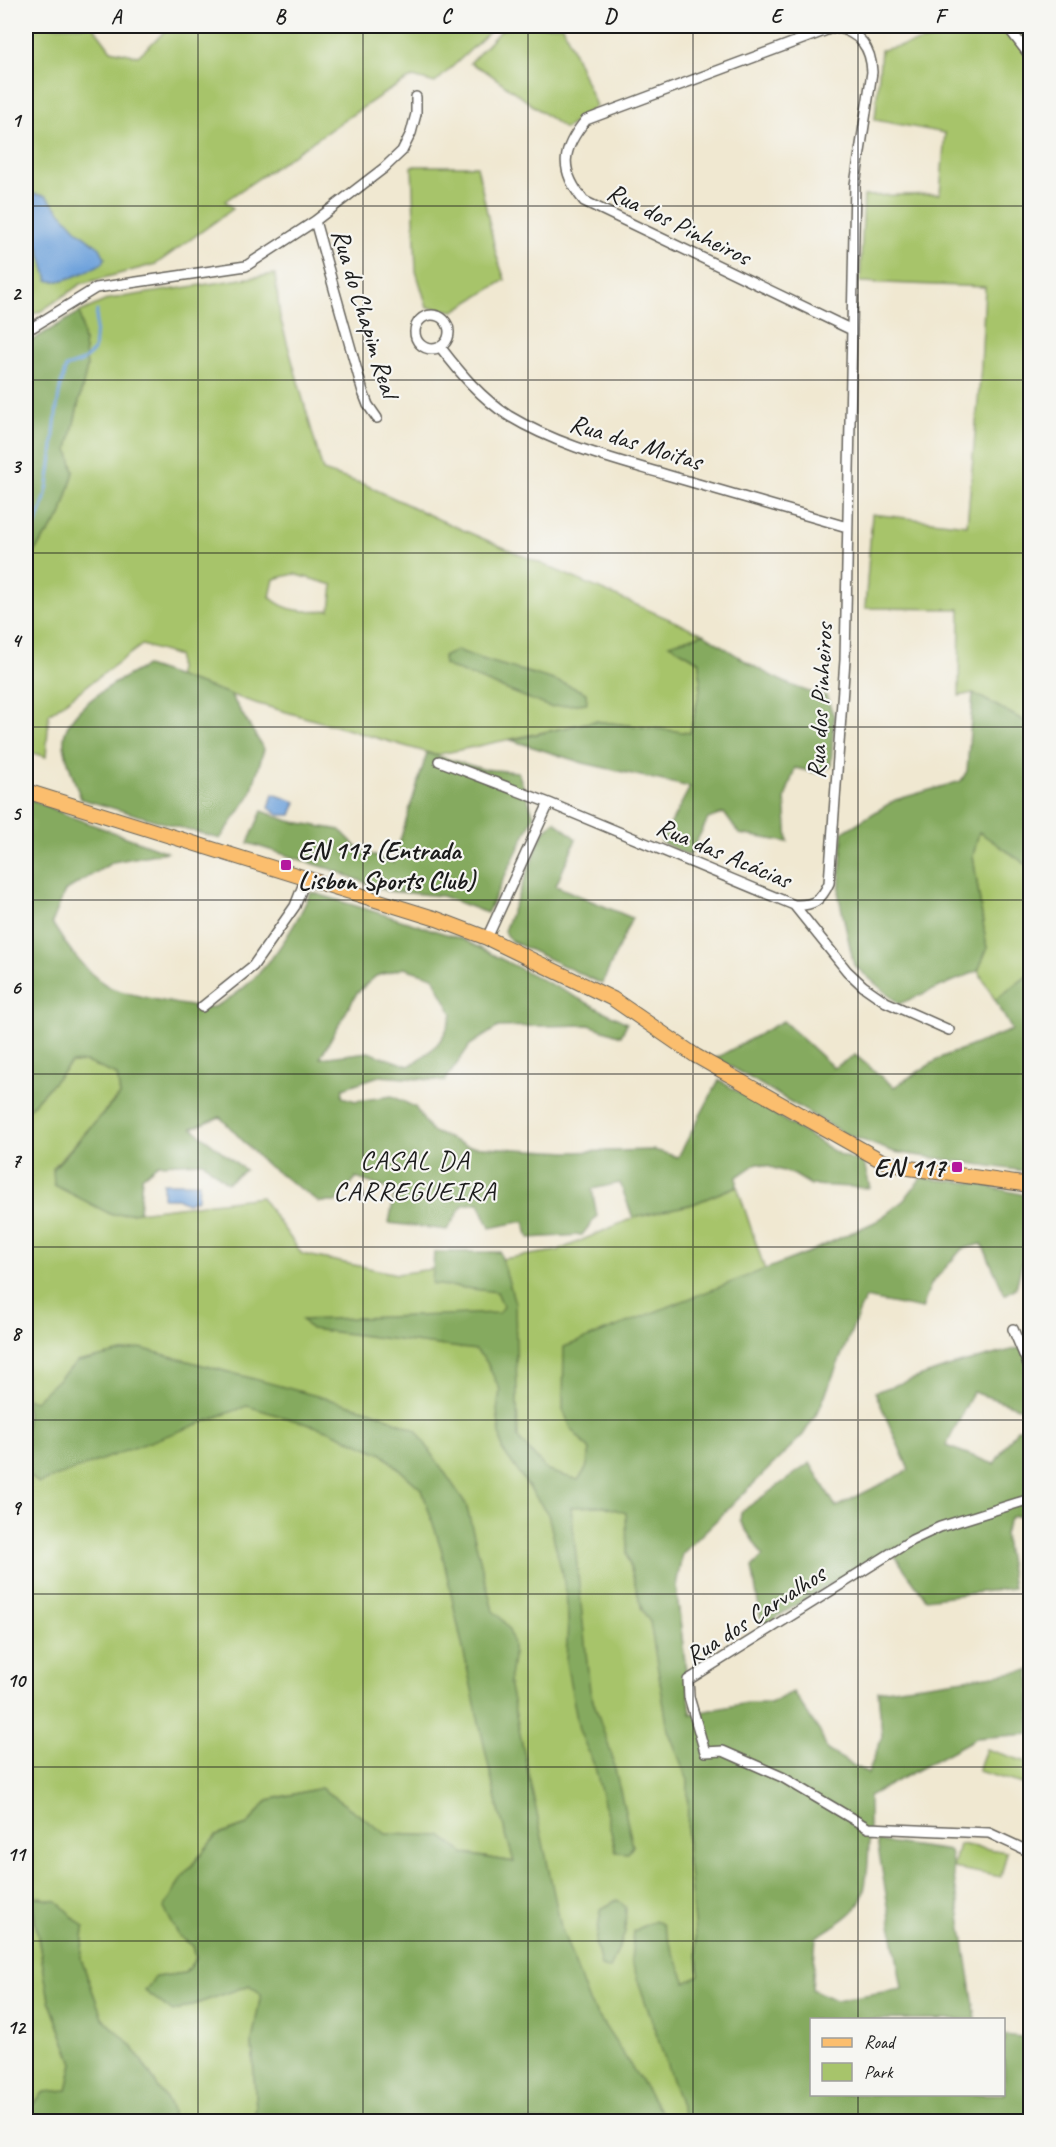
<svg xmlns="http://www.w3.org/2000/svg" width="1056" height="2147" font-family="Caveat,sans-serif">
<rect width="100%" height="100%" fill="#f6f6f2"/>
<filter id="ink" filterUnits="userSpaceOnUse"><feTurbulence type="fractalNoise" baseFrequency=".0167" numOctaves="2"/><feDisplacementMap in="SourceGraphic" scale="12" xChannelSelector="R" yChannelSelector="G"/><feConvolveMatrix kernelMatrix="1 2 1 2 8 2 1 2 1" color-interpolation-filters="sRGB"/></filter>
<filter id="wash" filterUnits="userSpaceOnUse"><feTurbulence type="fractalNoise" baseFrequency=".008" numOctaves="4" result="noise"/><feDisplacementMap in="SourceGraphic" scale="24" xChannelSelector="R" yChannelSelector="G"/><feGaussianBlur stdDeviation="1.35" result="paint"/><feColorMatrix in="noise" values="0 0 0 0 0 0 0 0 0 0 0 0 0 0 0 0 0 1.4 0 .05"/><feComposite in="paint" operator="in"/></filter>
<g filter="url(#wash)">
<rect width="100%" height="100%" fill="#f0e8d1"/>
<!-- green -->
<path fill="#a7c46b" stroke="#627044" stroke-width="1.5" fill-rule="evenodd" d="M26,26H93L111,50L138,56L171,26H496L435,83L413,77L386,92L225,201L233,209L156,264L81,284L41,311L26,317Z
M512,26H563L596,106L565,129L487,72L470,63L501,30Z
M993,26H1030V724L973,693L959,696L960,609L865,608L872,514L967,525L981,367L985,287L860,282L864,196L940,194L945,133L875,120L881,50Z
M412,166H477L496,254L505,280L454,311L427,307L416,271Z
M275,274L280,317L323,471L366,485L440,520L704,634L670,644L700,662V690L690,733L595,721L436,755L255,703L178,677V656L142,645L49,714L46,757L26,751V562L61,516L74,472L68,449L87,367L80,312L109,299ZM294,574L333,585L330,610C308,612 286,613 270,597L274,579Z
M979,831L1030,867V974L995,1000L978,971L987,949L973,856Z
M86,1062L117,1075L120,1094L53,1168L112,1215L261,1197L302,1254L397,1274L557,1251L633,1218L693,1204L737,1186L765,1270L565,1347L676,1586L691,1714L721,2121H622L514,1862L465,1854L441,1836L386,1834L321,1788L268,1800L247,1825L216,1836L181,1879L179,1936L193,1946L196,1958L185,1973L156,1977L173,2012L250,1985L261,1994L252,2041L256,2109L252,2121H173L171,2107L132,2046L102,2018L81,1959L84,1928L42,1897L31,1898L49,2000L73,2063L67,2091L44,2092L26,2112V1112L71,1063Z
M986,1749L1030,1763L1026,1785L978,1771Z
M959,1844L1007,1852L1001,1877L953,1868Z"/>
<!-- forest -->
<path fill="#85aa5f" stroke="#50633e" stroke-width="1.5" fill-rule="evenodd" d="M80,312L87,367L68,449L74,472L61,516L26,562V344Z
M704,634C740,658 783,688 826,696L834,716L831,766L817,773L795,768L785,798L788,842L739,834L724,813L708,819L689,856L661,842L690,787L583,763L511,740L595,721L690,733L700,690V662L669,644Z
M457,650C500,668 545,673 586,693L587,703L550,707L444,665L443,657Z
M146,666L230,694L264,749L250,796L220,839L81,799C75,782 67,763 64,746C59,711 120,679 146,666Z
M973,693L1030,724V867L979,832L973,856L987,949L978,971L899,1004L854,965L839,897L843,832L895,800L961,781L967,771Z
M427,753L483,769L518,772L534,816L487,913L442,896L387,891L333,870L248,843L262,811L289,821L340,830L360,850L393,863Z
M26,797L69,816L167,852L113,862L65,891L52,923C64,943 85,972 106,985C118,993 205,1012 216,1006C260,984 291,935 311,892L462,939L627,1023L621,1036L589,1025L498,1027L470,1045L445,1081L379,1076L343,1088L342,1097L356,1101L392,1096L415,1107L431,1131L467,1146L568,1152L654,1150L678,1157L719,1080L840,1155L864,1163L870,1188L811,1185L793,1174L757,1163L737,1177V1186L693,1204L633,1218L620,1183L592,1189L597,1216L582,1235L529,1238L524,1221L490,1228L479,1203L463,1205L447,1230L389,1223L395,1191L356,1178L336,1202H319L264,1163L220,1117L192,1128L245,1170L227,1183L203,1162L158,1164L142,1177L139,1212L112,1215L54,1185L53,1169L120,1095L117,1075L86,1062L71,1063L26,1112ZM404,968L433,977L452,1014C445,1041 433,1051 409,1066L368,1052L320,1058L357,993L376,976Z
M555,821L576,839L556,886L632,918L602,984L511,941L504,931L543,833Z
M1030,974V1172L894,1152L843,1133L716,1058L783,1021L834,1068L855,1055L894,1087L942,1057L1012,1030L995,1000Z
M921,1178L973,1183L1030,1196V1231L1016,1288L1005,1295L982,1244L962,1249L931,1284L922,1309L865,1298L819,1410L803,1435L682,1554L676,1586L691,1714L747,1703H770L793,1692L820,1732L827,1750L868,1774L882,1736L878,1691L1030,1670V1734L976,1738L869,1796C869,1821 871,1881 860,1902C852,1917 830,1928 816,1937L812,1989L835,2000L902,1989L877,1841L950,1851L976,2019L812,2020V2094H1004V2035L1030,2038V2121H686L631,1960L634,1931L655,1920L662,1924L686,1983L699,1975L687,1850L688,1781L668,1730L650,1622L642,1610L627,1554L626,1513L604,1506L571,1507L590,1691L612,1756L633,1846L628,1853L616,1852L595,1767L579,1730L566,1662L568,1620L566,1591L548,1514L502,1449L497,1411L500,1390L486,1361L476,1350L311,1329L302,1320L499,1313L503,1306L497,1292L432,1284L434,1252H500L515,1303L518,1438L548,1471L578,1480L586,1469L590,1450L572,1430L563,1410L564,1347L807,1253L877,1221L904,1200Z
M1030,1345V1411L973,1392L946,1446L994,1464L1017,1429H1030V1523L1024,1515L1011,1517L1004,1533L1013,1588L926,1599L889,1548L762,1626L752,1567L763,1556L740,1521L741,1512L810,1463L836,1507L909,1470L875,1392L951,1366Z
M140,1348L372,1411L416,1430L466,1504L493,1611C518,1630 515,1654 509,1682L561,1927L589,2002L667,2121H252L256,2109L252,2041L261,1994L250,1985L173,2012L145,1991L155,1977L185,1973L196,1958L193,1946L179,1936L164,1908L181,1879L216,1836L247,1825L268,1800L321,1788L386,1834L441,1836L465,1854L514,1862L496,1800L441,1548L422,1490L382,1454L327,1430L247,1406L39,1483L26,1475V1398L35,1401L77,1362Z
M31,1897L57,1901L84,1928L81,1959L102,2017L132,2046L171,2107L173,2121H26V2112L44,2092L67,2090L73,2063L49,2000Z
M617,1900L626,1907L625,1933L610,1969L601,1966L596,1944L601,1909Z"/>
<!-- water -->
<path fill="#70a3dc" stroke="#46607c" stroke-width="1.5" d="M34,194L46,196L78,231L100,248L105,258L103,263C92,269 59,286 48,280L39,248L26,225V201Z
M273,794L296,802L291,815H279L269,808Z
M163,1183H199L198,1199L187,1203L177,1198H163Z"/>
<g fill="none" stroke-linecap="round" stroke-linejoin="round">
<!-- stream -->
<path stroke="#70a3dc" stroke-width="3" d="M26,542C62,486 46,427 66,367L81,362L94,351L97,311"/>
</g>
</g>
<g filter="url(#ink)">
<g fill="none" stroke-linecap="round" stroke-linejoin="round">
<!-- street casing -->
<g stroke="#66635b" stroke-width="12">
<path id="street" d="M1007,26L1030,56
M315,221L363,392L368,405L377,418
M415 332a17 17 0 1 1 34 0a17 17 0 1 1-34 0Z
M26,329L33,327L96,288L246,266L315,221L384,168L402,151L411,133L416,114V97
M441,348C461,374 481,398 509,416C557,445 613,459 667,475C727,492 787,510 847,527
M439,761L549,803
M794,905C813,906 821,901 829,883L845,660L855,185L872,72C871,47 860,33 835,27L586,120C561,150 559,170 584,201L852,330
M487,938L549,803L794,905L847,971L863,986L886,1002L949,1030
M202,1007L253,966L295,906L306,878
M1013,1329L1030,1369
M1030,1499L940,1527L912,1540L688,1680L689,1697L705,1752L723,1751L782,1777L868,1828L989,1833L1030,1852"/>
</g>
<!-- primary casing -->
<g stroke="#66635b" stroke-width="16">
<path id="primary" d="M26,791L437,919L487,938L613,999L696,1056L882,1161L909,1168L1030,1185"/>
</g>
<!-- street -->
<use href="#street" stroke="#fff" stroke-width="9"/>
<!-- primary -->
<use href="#primary" stroke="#fbbe6e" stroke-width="14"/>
</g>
</g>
<!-- grid -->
<path fill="none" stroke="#1c1c1c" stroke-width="1.5" stroke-opacity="0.55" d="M198,26V2122M363,26V2122M528,26V2122M693,26V2122M858,26V2020M26,206H1030M26,380H1030M26,553H1030M26,727H1030M26,900H1030M26,1074H1030M26,1247H1030M26,1420H1030M26,1594H1030M26,1767H1030M26,1941H1030M858,2094V2122"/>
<!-- markers -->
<g fill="#b5179e" stroke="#f6f6f2" stroke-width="2">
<rect x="280" y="859" width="12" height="12" rx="3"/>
<rect x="951" y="1161" width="12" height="12" rx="3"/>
</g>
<g text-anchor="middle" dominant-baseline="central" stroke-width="4.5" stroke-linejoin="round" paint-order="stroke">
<!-- street labels -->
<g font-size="26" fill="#1c1c1c" stroke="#f6f6f2">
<text transform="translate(679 224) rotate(26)">Rua dos Pinheiros</text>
<text transform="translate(365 313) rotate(73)">Rua do Chapim Real</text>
<text transform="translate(636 442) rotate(17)">Rua das Moitas</text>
<text transform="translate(820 701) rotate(-87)">Rua dos Pinheiros</text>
<text transform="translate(724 853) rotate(23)">Rua das Acácias</text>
<text transform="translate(755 1615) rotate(-33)">Rua dos Carvalhos</text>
</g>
<!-- poi labels -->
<g font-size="26" font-weight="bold" fill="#1c1c1c" stroke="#f6f6f2" text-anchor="start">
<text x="298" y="850">EN 117 (Entrada<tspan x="298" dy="30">Lisbon Sports Club)</tspan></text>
<text x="945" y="1167" text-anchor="end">EN 117</text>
</g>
<!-- neighbourhood labels -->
<g font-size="27" letter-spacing="1.5" fill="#1c1c1c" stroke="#f6f6f2">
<text x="415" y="1160">CASAL DA<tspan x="415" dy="31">CARREGUEIRA</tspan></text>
</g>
</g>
<!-- margin -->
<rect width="1056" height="2147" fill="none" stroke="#f6f6f2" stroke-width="66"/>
<!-- legend -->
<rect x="810" y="2018" width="195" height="78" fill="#f6f6f2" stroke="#9f9f9c" stroke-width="1.5"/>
<rect x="822" y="2038" width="30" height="9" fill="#fbbe6e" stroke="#9f9f9c" stroke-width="1.5"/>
<text x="864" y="2048" font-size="18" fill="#1c1c1c">Road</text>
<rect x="822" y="2063" width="30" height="18" fill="#a7c46b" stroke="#9f9f9c" stroke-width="1.5"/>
<text x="864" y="2078" font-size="18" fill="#1c1c1c">Park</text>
<rect x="33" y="33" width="990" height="2081" fill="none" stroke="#1c1c1c" stroke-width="2"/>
<g font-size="20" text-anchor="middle" font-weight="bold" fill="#1c1c1c">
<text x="116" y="23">A</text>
<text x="280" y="23">B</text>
<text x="446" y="23">C</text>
<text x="610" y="23">D</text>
<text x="776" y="23">E</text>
<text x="940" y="23">F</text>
<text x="16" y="127">1</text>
<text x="16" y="300">2</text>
<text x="16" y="473">3</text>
<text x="16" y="647">4</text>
<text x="16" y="820">5</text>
<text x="16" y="994">6</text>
<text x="16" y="1167">7</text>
<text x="16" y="1340">8</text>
<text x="16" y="1514">9</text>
<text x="16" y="1687">10</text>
<text x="16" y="1861">11</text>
<text x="16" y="2034">12</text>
</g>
</svg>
